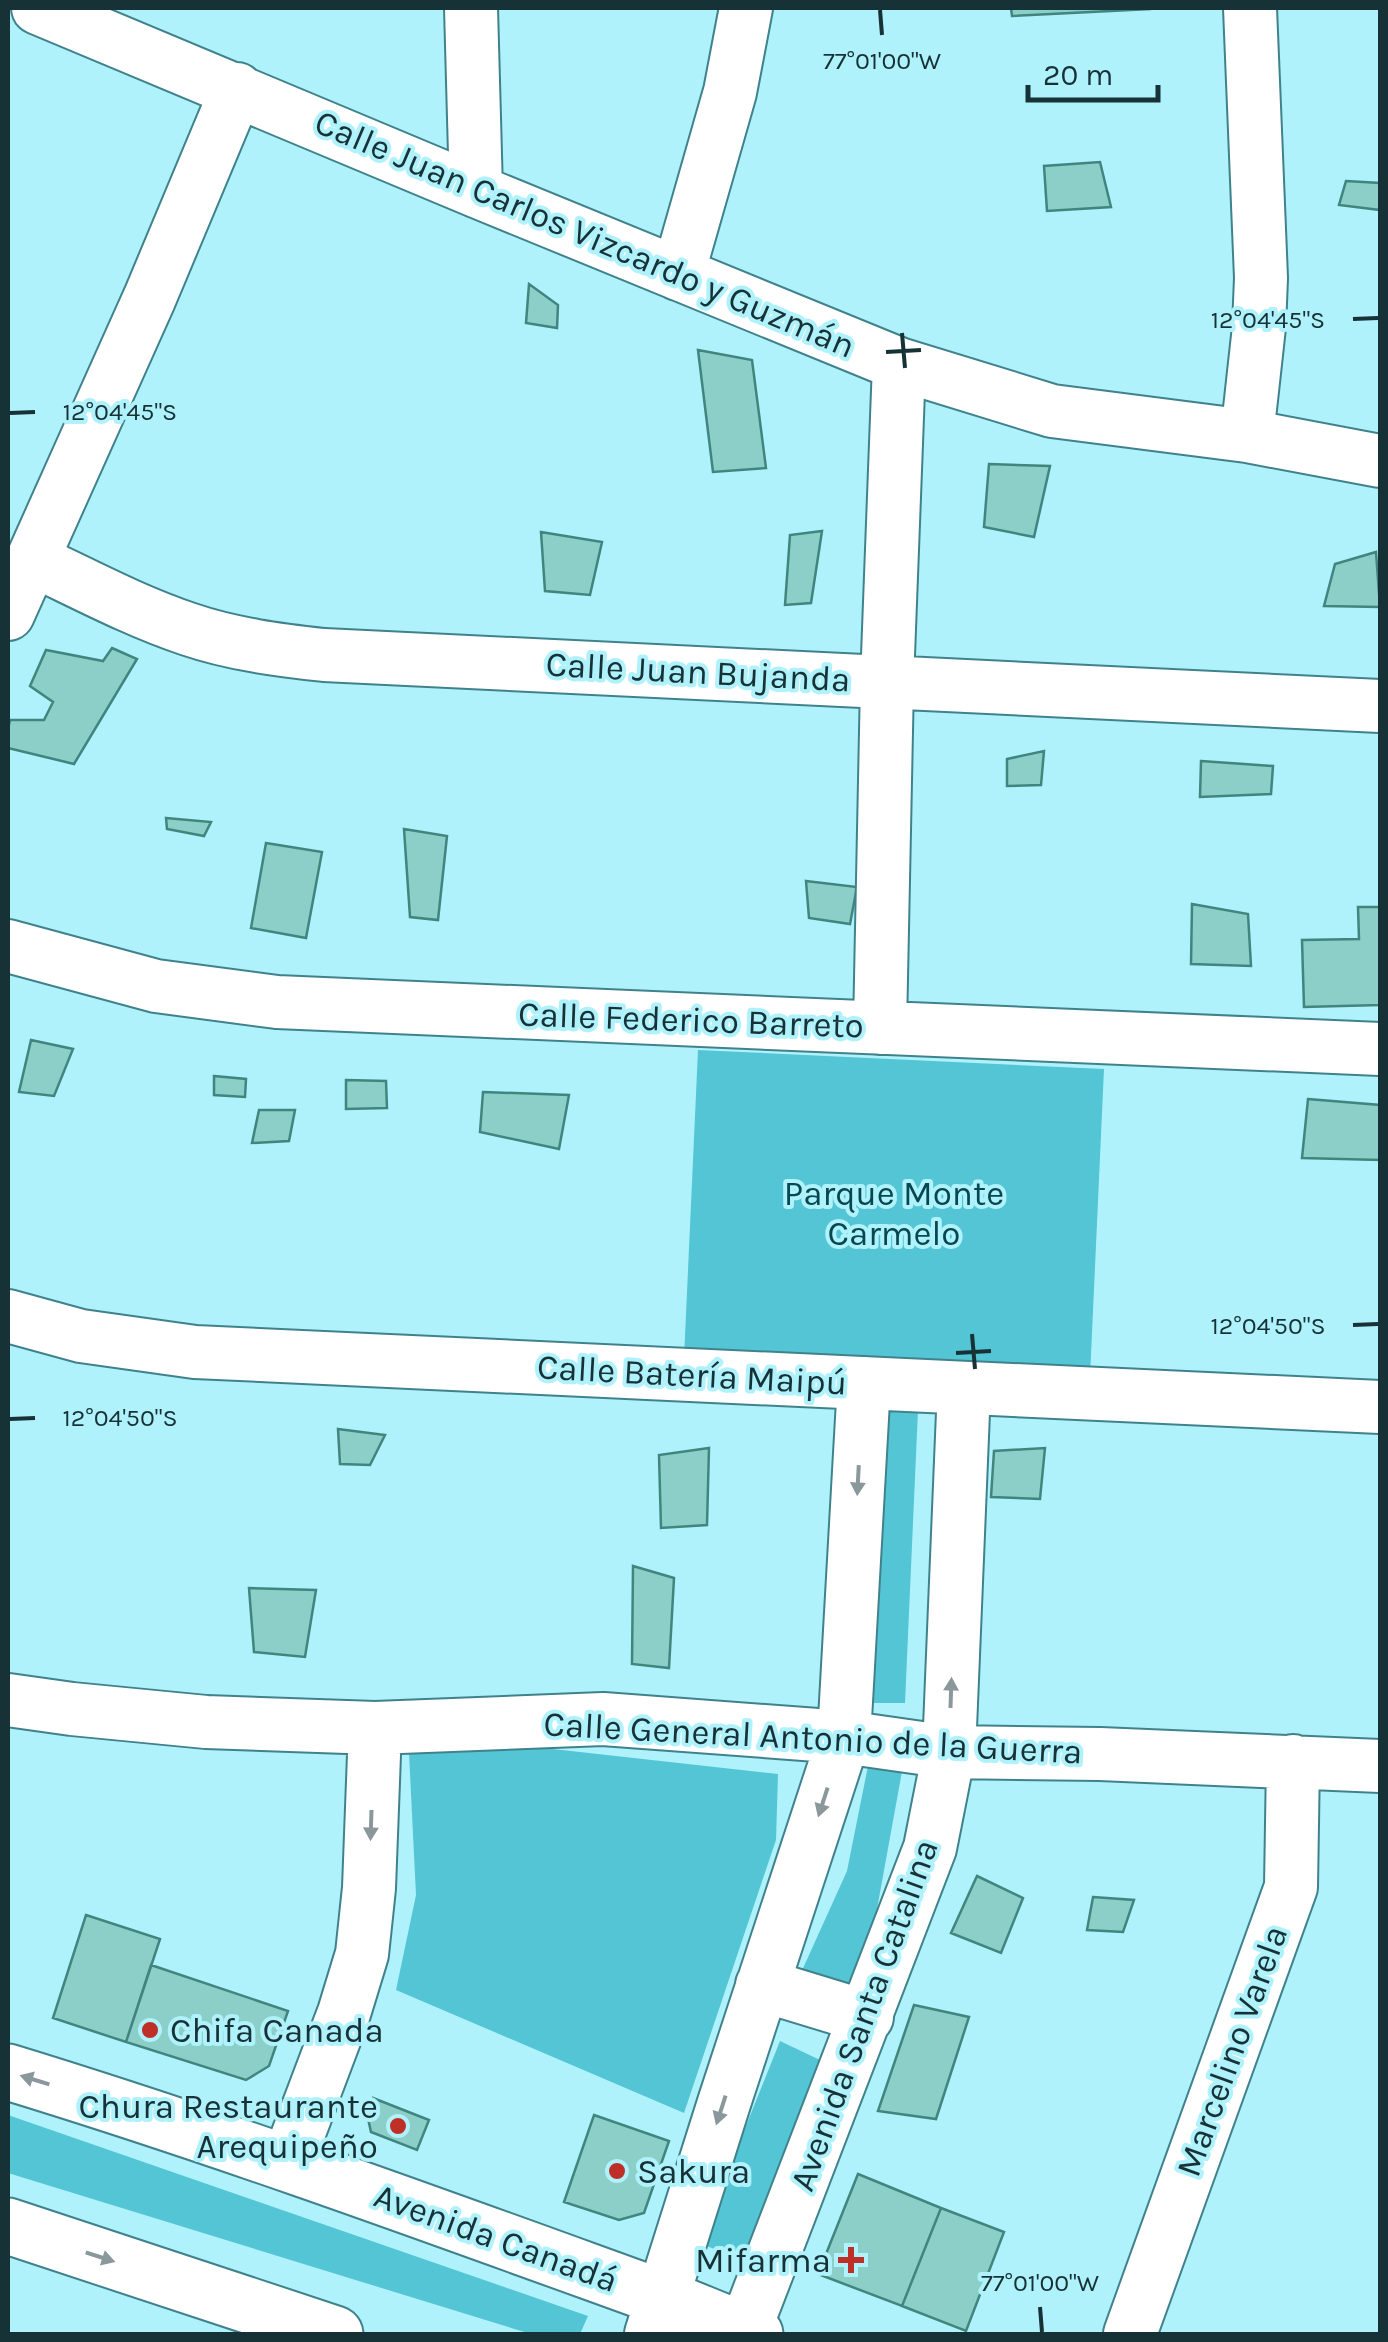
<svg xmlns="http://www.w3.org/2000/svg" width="1388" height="2342" font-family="Karla,sans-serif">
<rect width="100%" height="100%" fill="#aff2fc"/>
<!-- green -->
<path fill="#54c5d5" d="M698,1050L1104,1069L1090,1377L684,1358Z
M888,1410H918L905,1703H871Z
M408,1733L778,1774L776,1840L684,2113L396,1990L416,1895Z
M869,1761L903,1766L871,1942L845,2002L795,1986L847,1871Z
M780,2041L820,2060L742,2260L699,2243Z
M8,2115L588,2316L580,2334H531L8,2173Z"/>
<!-- building -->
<path fill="#8ccfc9" stroke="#42857f" stroke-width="2.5" d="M1011,8H1150V9L1012,16Z
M1100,162L1111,207L1047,211L1044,166Z
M1346,181L1380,183V210L1339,205Z
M529,284L558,305L557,328L526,323Z
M698,350L752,360L766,468L713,472Z
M989,464L1050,466L1034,537L984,527Z
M822,531L811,603L785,605L790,535Z
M541,532L602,542L590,595L545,591Z
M1376,552L1380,607L1324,606L1335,564Z
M112,648L137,659L74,764L8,748V729L10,720H44L53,702L30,686L46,650L103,661Z
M1044,751L1041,785L1007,786V759Z
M1201,761L1273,766L1271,794L1200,797Z
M166,818L211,822L204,836L167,829Z
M404,829L447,836L438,920L410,917Z
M266,843L322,852L306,938L251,928Z
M806,881L857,887L850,924L809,918Z
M1192,904L1248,914L1251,966L1191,964Z
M1358,907H1380V1005L1304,1007L1302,940L1359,939Z
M31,1040L73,1049L54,1096L19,1092Z
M214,1076L246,1079L245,1097L214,1095Z
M346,1080L386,1081L387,1108L346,1109Z
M483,1092L569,1095L559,1149L480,1132Z
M1308,1099L1380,1105V1160L1302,1158Z
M259,1110H295L289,1141L252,1143Z
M338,1429L385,1435L370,1465L340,1464Z
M709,1448L707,1525L661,1528L659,1455Z
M1045,1448L1040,1499L991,1497L994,1451Z
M633,1566L674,1578L669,1668L632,1664Z
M249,1588L316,1590L305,1657L254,1652Z
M977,1876L1023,1898L1001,1953L951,1933Z
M1093,1897L1134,1900L1123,1932L1087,1930Z
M86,1915L160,1939L126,2042L53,2018Z
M151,1965L288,2011L269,2066L246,2080L126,2042Z
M914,2005L969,2017L936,2119L878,2111Z
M373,2098L429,2120L417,2150L371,2132L367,2114Z
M594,2115L669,2141L644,2213L619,2220L564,2202Z
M858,2174L941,2208L902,2306L818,2274Z
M941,2208L1004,2232L966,2331L902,2306Z"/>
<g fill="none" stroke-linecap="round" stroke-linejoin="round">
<!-- minor casing -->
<g stroke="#40828c" stroke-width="56">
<path id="minor" d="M38,8L476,191L899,364L1052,411L1247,436L1380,461
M471,8L476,191
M678,274L730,92L746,8
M1247,436L1259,327L1261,278L1250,8
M33,560C84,584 134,611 188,629C232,644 278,650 324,655L1380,706
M8,614L150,297L237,89
M8,946L156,986L277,1002L1380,1049
M880,1028L887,682L899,364
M8,1316L81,1336L195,1352L1380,1407
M8,1700L72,1709L206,1722L375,1728L603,1719L844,1737L949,1752L1100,1754L1380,1766
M762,1985L867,2017
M287,2164L344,2013L362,1954L369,1888L375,1728
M651,2334L724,2103L844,1737L864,1383
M743,2334L930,1848L949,1752L964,1388
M1130,2334L1291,1887L1293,1761"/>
</g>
<!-- major casing -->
<g stroke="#40828c" stroke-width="59">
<path id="major" d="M8,2072C224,2138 436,2216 649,2293C685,2305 719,2322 755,2334
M8,2226L335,2334"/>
</g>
<!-- minor -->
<use href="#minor" stroke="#fff" stroke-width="52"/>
<!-- major -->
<use href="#major" stroke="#fff" stroke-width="55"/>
</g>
<!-- one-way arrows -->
<defs><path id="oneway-solid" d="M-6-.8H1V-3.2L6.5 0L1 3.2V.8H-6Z" transform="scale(2.5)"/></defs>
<g fill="#8b989b">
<use href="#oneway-solid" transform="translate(858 1480) rotate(93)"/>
<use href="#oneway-solid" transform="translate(951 1693) rotate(-88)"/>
<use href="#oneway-solid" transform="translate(823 1802) rotate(108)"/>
<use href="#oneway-solid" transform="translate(371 1825) rotate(92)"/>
<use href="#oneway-solid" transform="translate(35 2080) rotate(-163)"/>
<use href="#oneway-solid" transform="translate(721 2110) rotate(108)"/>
<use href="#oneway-solid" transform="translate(100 2257) rotate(18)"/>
</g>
<!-- ticks -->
<path fill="none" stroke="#173237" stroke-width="4" d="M880,10L882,35M1353,319L1378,318M902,333L905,368M886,352L921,350M10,413L35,412M1353,1325L1378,1324M972,1334L975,1369M956,1353L991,1351M10,1419L35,1418M1040,2307L1042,2332"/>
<!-- markers -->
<g fill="#bd2f27" stroke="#aff2fc" stroke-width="4">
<circle cx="150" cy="2030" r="10"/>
<circle cx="398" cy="2126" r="10"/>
<circle cx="617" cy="2171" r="10"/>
<path d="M846 2245h10v10h10v10h-10v10h-10v-10h-10v-10h10z"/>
</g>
<g text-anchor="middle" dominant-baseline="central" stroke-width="8" stroke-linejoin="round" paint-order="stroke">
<!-- street labels -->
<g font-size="35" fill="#173237" stroke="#aff2fc">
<text transform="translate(585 234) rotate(23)">Calle Juan Carlos Vizcardo y Guzmán</text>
<text transform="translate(698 672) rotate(3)">Calle Juan Bujanda</text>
<text transform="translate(691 1020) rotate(2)">Calle Federico Barreto</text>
<text transform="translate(692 1375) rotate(3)">Calle Batería Maipú</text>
<text transform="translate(813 1738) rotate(3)">Calle General Antonio de la Guerra</text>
<text transform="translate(864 2015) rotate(-70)">Avenida Santa Catalina</text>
<text transform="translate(1232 2051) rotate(-70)">Marcelino Varela</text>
<text transform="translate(496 2238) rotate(20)">Avenida Canadá</text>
</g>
<!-- park labels -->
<g font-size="35" fill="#074850" stroke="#aff2fc">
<text x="894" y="1193">Parque Monte<tspan x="894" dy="40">Carmelo</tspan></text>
</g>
<!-- poi labels -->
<g font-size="35" fill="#173237" stroke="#aff2fc" text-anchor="start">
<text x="170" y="2030">Chifa Canada</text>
<text x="378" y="2106" text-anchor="end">Chura Restaurante<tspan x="378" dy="40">Arequipeño</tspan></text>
<text x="637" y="2171">Sakura</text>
<text x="831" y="2260" text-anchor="end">Mifarma</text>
</g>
</g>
<g font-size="25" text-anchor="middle" fill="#173237" stroke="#aff2fc" stroke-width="8" stroke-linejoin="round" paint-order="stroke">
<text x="882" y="69">77°01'00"W</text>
<text x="1268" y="328">12°04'45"S</text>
<text x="120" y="420">12°04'45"S</text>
<text x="1268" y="1334">12°04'50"S</text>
<text x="120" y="1426">12°04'50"S</text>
<text x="1040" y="2291">77°01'00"W</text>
</g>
<!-- border -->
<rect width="1388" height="2342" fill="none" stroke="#173237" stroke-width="20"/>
<!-- scale -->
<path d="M1028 85v15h130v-15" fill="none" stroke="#173237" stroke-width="5"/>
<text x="1043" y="85" font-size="30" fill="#173237" stroke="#aff2fc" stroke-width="8" paint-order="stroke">20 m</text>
</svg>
